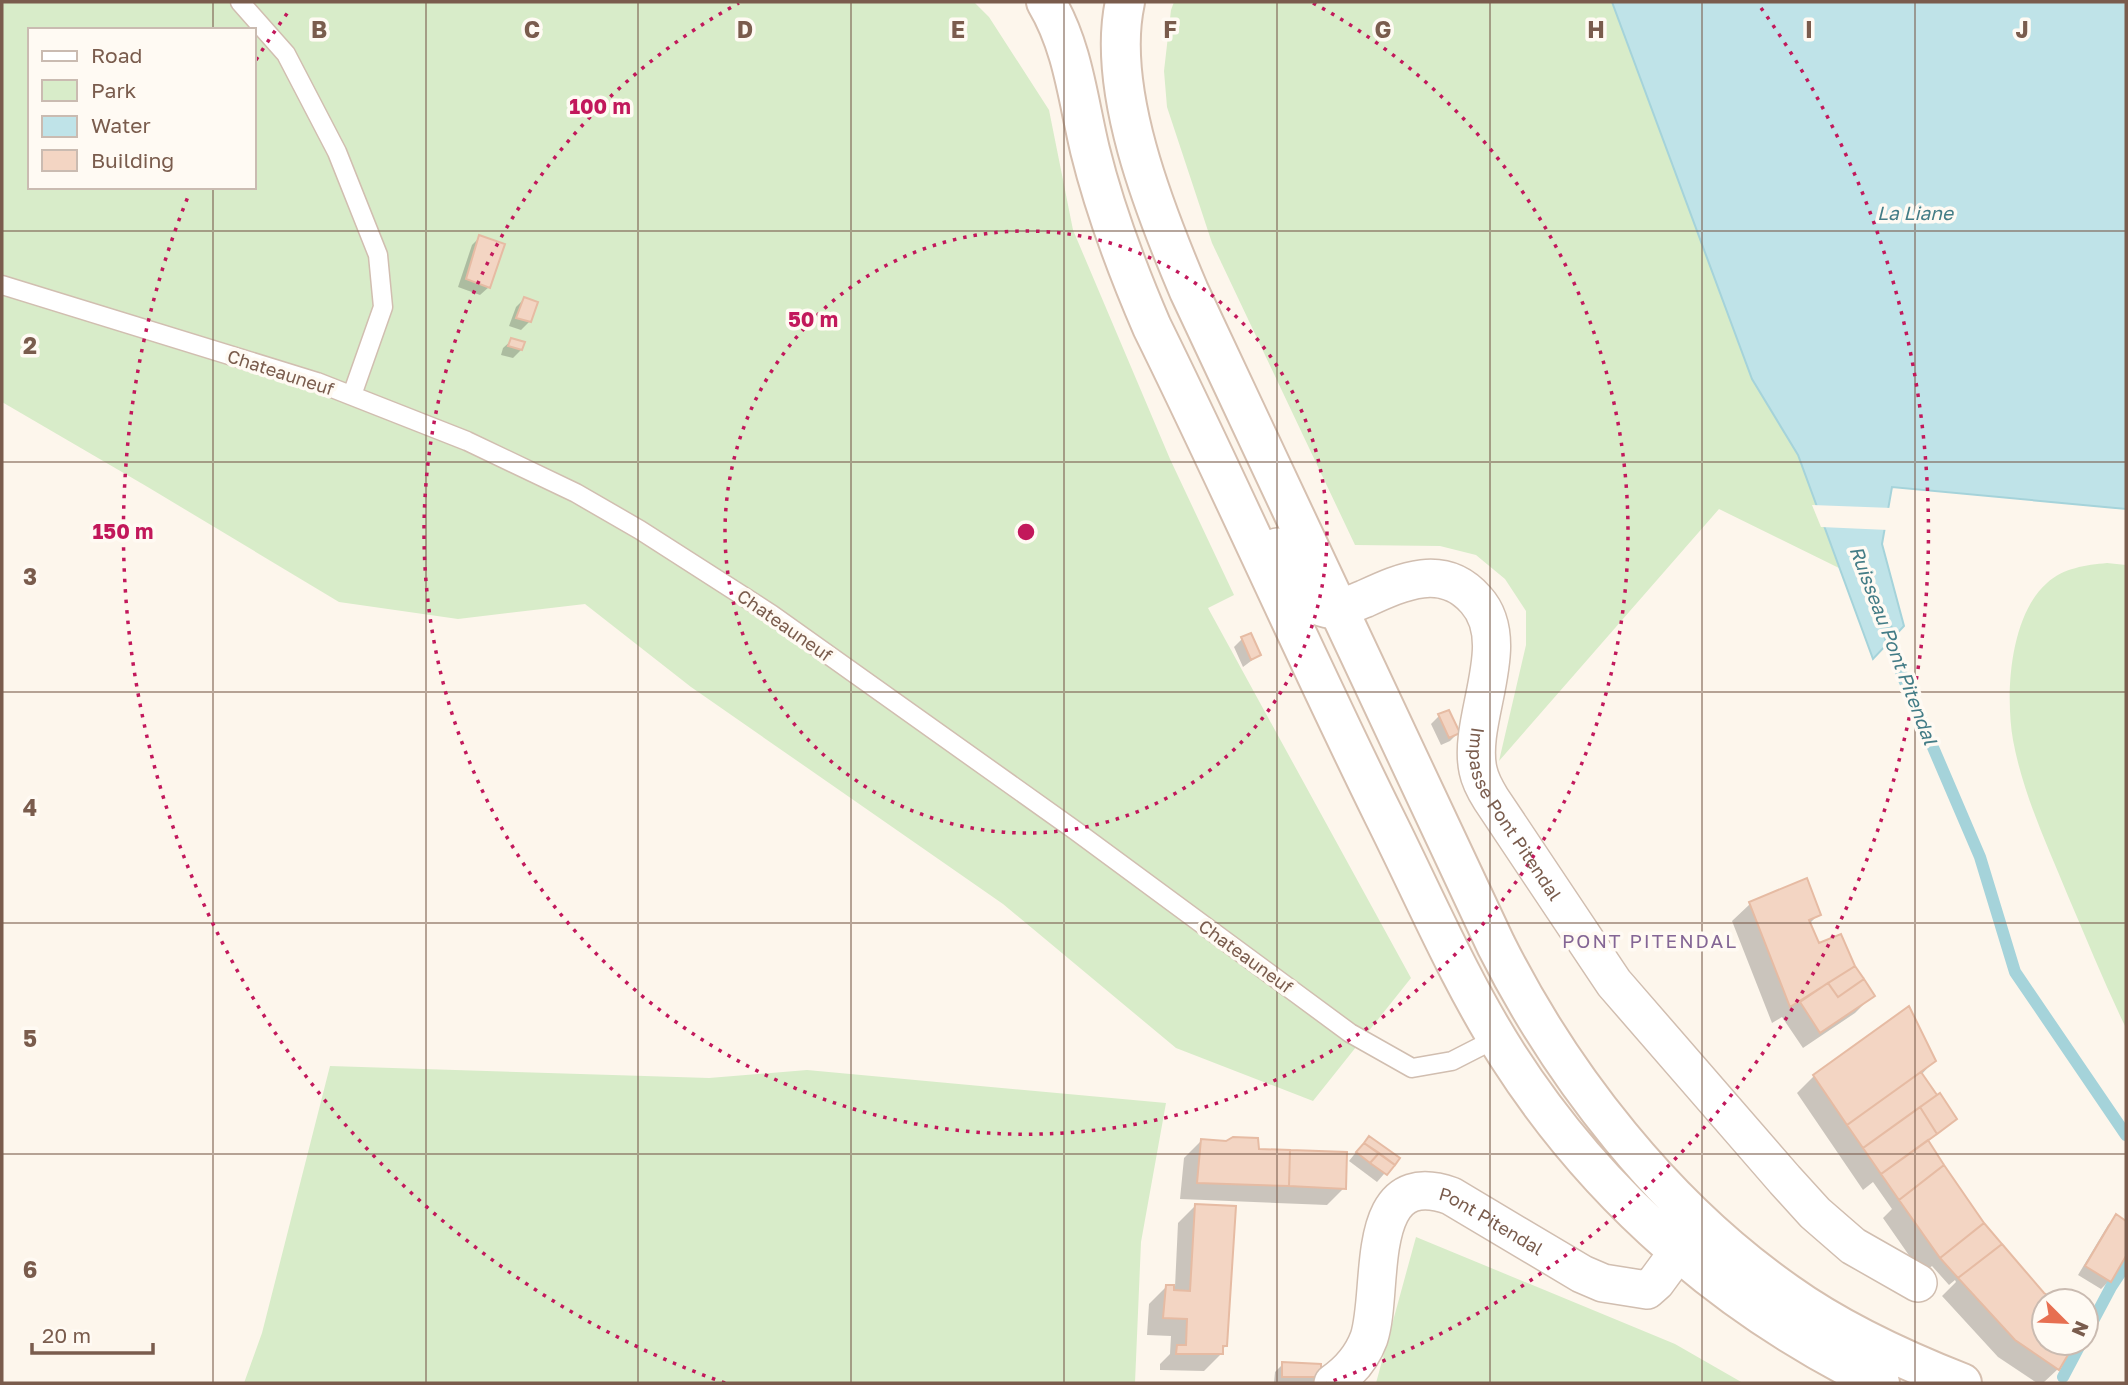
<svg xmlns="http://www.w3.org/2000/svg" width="2128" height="1385" font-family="'Golos Text',sans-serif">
<rect width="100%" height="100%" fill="#fdf6ec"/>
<!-- green -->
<path fill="#d8ecc9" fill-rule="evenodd" d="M2,2H974L989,17L1049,110L1073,230L1170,459L1234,595L1208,608L1411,978L1313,1101L1176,1048L1003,904L691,687L585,604L458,619L339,602L146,486L2,402ZM30,30H254V187H30Z
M1174,2H1612L1752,379L1798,455L1839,568L1719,509L1499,761L1526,645V611L1505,579L1476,555L1440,546L1355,545L1212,243L1167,107L1164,71L1171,10Z
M2107,563L2126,565V1028C2105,985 2087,940 2068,896C2047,845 2023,794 2013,740C2005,694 2010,615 2047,583C2063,568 2086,565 2107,563Z
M330,1066L709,1078L807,1070L1166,1103L1141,1242L1135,1383H244L262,1333Z
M1416,1237L1675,1344L1743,1383H1376Z"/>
<!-- water -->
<path fill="#bfe3e8" stroke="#a5d3da" stroke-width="2" d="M1612,2H2126V509L1892,487L1882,544L1904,626L1873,659L1798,455L1752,379Z"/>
<!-- pier -->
<path fill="#fdf6ec" d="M1812,505L1892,508L1888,530L1821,527Z"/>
<!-- shadow -->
<path fill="#0003" fill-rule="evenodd" d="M480,237L489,287L480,295L458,287L472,245Z
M524,299L530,321L521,330L509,326L516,307Z
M512,340L521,350L513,358L501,355L503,348Z
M1242,639L1259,655L1243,667L1234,647Z
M1439,716L1458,733L1450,741L1441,745L1431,724Z
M1806,881L1819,914L1809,924L1818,945L1853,967L1872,996L1855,1013L1803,1048L1782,1017L1772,1023L1732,921L1750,904ZM1836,980L1821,989L1819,986Z
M1909,1008L1934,1061L1921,1075L1929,1101L1955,1119L1927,1142L1983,1224L2043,1294L2053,1301H2044V1343H2073L2058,1369L2043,1383H2037L1998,1357L1942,1296L1956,1282L1955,1280L1949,1285L1932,1266L1922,1274L1883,1218L1892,1209L1873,1182L1863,1190L1797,1093L1814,1076Z
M1201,1141L1257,1150L1344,1188L1327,1205L1180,1199L1184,1158Z
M1361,1146L1398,1158L1377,1182L1349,1161Z
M1195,1206L1225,1346L1221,1354L1204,1371L1160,1370V1364L1170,1354L1171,1336L1147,1335L1149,1304L1166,1287H1175L1178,1223Z
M2116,1217L2126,1223V1252L2109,1281L2101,1289L2078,1275L2108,1225Z
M1283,1364L1319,1376L1312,1383H1274L1275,1372Z"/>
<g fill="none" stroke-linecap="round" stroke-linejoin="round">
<!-- stream -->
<path stroke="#a5d3da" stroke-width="12" d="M1885,623L1902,675L1980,857L2015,972L2126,1135
M2086,1334L2111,1287L2126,1264
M2063,1377L2081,1343"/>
</g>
<!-- building -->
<path fill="#f3d5c3" stroke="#e6bba3" stroke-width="2" d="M479,235L505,244L490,288L466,279Z
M524,297L538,302L531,322L516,318Z
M511,338L525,342L522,350L508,346Z
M1251,633L1261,655L1251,660L1241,637Z
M1449,710L1460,733L1449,738L1438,714Z
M1807,878L1821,915L1809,920L1819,943L1841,934L1855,966L1790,1007L1749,902Z
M1855,966L1864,979L1838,997L1828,983Z
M1864,979L1875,996L1820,1033L1800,1002L1828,983L1838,997Z
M1909,1006L1936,1061L1847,1125L1813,1075Z
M1921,1072L1937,1095L1863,1148L1847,1125Z
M1940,1093L1957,1119L1937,1134L1920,1107Z
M1920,1107L1937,1134L1881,1174L1863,1148Z
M1369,1136L1400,1158L1395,1165L1364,1143Z
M1233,1137L1258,1138L1259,1149L1290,1150L1289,1186L1197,1183L1201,1139L1226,1141Z
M1928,1140L1944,1165L1899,1200L1881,1174Z
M1364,1143L1379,1153L1370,1163L1356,1152Z
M1290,1150L1347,1152L1346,1189L1289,1186Z
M1379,1153L1395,1165L1387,1175L1370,1163Z
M1944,1165L1984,1223L1940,1258L1899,1200Z
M1195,1204L1236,1206L1227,1346H1223V1354H1176L1177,1345H1186L1187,1319L1163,1318L1166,1285H1174V1290L1190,1291Z
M2116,1214L2126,1221V1256L2111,1282L2085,1266Z
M1984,1223L2002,1244L1958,1278L1940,1258Z
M2002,1244L2044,1293L2057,1301H2044V1343H2075L2059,1370L2015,1340L1958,1278Z
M1282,1362L1321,1364V1377H1282Z"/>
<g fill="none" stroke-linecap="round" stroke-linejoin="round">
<!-- lane casing -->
<g stroke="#d1beb0" stroke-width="21">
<path id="lane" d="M240,2L286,54L337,152L378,255L383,307L352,395
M2,285L317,382L467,441L576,493L640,530L771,614L1076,831L1350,1033L1412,1068L1452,1061L1497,1038"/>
</g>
<!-- street casing -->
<g stroke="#d1beb0" stroke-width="40">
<g id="street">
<path id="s1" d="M1277,547C1284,562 1289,582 1301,594C1309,603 1327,612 1339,609C1347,607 1356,602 1364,599C1401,582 1443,562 1476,600C1515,643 1467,719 1478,770C1480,780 1486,791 1491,799L1614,983L1785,1180L1815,1213L1853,1246L1918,1283"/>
<path id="s2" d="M1333,1383C1349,1372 1362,1357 1369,1338C1385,1289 1361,1164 1451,1196L1582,1274L1603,1283L1647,1290L1656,1282L1678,1252"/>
</g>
</g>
<!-- secondary casing -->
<g stroke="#d6c0b0" stroke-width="42">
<path id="secondary" d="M1046,2C1073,47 1078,100 1090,150C1105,211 1127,269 1152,327C1232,489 1304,654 1384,816C1424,896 1460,981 1508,1056C1599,1198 1729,1310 1880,1383
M1125,2C1106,89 1155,211 1189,291L1496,945C1562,1077 1665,1208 1787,1293C1840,1331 1901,1359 1962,1383"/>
</g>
<!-- lane -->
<use href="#lane" stroke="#fff" stroke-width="18"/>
<!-- street -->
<use href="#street" stroke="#fff" stroke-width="37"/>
<!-- secondary -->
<use href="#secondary" stroke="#fff" stroke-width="38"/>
</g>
<!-- grid -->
<path fill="none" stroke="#7a5c4d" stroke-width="2" stroke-opacity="0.55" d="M213,2V30M426,2V1383M638,2V1383M851,2V1383M1064,2V1383M1277,2V1383M1490,2V1383M1702,2V1383M1915,2V1383M213,187V1383M2,231H2126M2,462H2126M2,692H2126M2,923H2126M2,1154H2126"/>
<!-- distance rings -->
<g fill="none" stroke="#c2185b" stroke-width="3.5" stroke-dasharray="3.5 7">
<circle cx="1026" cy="532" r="301"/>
<path d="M1313 3A602 602 0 1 1 739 3"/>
<path d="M725 1383A903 903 0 0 1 189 194M256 60A903 903 0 0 1 291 8M1761 8A903 903 0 0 1 1327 1383"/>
</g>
<g text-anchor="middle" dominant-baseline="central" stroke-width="7" stroke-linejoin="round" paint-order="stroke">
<!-- street labels -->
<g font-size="18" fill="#7a5c4d" stroke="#fffaf3">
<text transform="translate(281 372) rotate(18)">Chateauneuf</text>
<text transform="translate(785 625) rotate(35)">Chateauneuf</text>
<text stroke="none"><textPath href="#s1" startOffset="474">Impasse Pont Pitendal</textPath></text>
<text transform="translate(1246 956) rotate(36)">Chateauneuf</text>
<text stroke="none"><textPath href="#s2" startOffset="303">Pont Pitendal</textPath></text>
</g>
<!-- water labels -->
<g font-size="19" font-style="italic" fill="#437c86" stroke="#fffaf3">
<text x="1915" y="212">La Liane</text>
<text transform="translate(1894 645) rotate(69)">Ruisseau Pont Pitendal</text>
</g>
<!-- neighbourhood labels -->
<g font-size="19" letter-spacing="2" fill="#846695" stroke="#fffaf3">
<text x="1650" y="940">PONT PITENDAL</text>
</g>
</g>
<g font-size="23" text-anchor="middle" font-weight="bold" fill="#7a5c4d" stroke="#fffaf3" stroke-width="7" stroke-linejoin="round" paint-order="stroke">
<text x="319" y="38">B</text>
<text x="532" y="38">C</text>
<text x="745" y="38">D</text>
<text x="958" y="38">E</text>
<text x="1170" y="38">F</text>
<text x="1383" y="38">G</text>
<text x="1596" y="38">H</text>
<text x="1809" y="38">I</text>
<text x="2022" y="38">J</text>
<text x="30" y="354">2</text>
<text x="30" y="585">3</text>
<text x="30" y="816">4</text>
<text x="30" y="1047">5</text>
<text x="30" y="1278">6</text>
</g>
<circle cx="1026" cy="532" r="10" fill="#c2185b" stroke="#fffaf3" stroke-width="3.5"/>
<g font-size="21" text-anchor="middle" font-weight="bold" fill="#c2185b" stroke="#fffaf3" stroke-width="7" stroke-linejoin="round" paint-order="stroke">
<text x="600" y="114">100 m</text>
<text x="813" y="327">50 m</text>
<text x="123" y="539">150 m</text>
</g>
<!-- border -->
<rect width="2128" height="1385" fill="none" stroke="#7a5c4d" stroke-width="7"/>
<!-- legend -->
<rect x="28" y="28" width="228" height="161" fill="#fffaf3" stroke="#cabbb1" stroke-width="2"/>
<rect x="42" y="51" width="35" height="10" fill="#ffffff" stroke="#cabbb1" stroke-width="2"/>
<text x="91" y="63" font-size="21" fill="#7a5c4d">Road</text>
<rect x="42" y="80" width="35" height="21" fill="#d8ecc9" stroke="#cabbb1" stroke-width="2"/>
<text x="91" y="98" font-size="21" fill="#7a5c4d">Park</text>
<rect x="42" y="116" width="35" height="21" fill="#bfe3e8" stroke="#cabbb1" stroke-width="2"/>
<text x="91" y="133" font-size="21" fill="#7a5c4d">Water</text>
<rect x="42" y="150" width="35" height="21" fill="#f3d5c3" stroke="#cabbb1" stroke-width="2"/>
<text x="91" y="168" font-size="21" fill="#7a5c4d">Building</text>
<!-- north arrow -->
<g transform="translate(2065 1322) rotate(114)"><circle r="33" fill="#fffaf3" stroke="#cabbb1" stroke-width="2"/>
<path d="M0-5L12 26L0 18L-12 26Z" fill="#e76f51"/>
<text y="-10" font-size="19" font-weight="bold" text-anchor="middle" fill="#7a5c4d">N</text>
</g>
<!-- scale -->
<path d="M32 1343v10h121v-10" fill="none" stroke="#7a5c4d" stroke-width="3.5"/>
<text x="42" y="1343" font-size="21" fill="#7a5c4d" stroke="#fffaf3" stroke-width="5" paint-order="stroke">20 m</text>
</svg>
